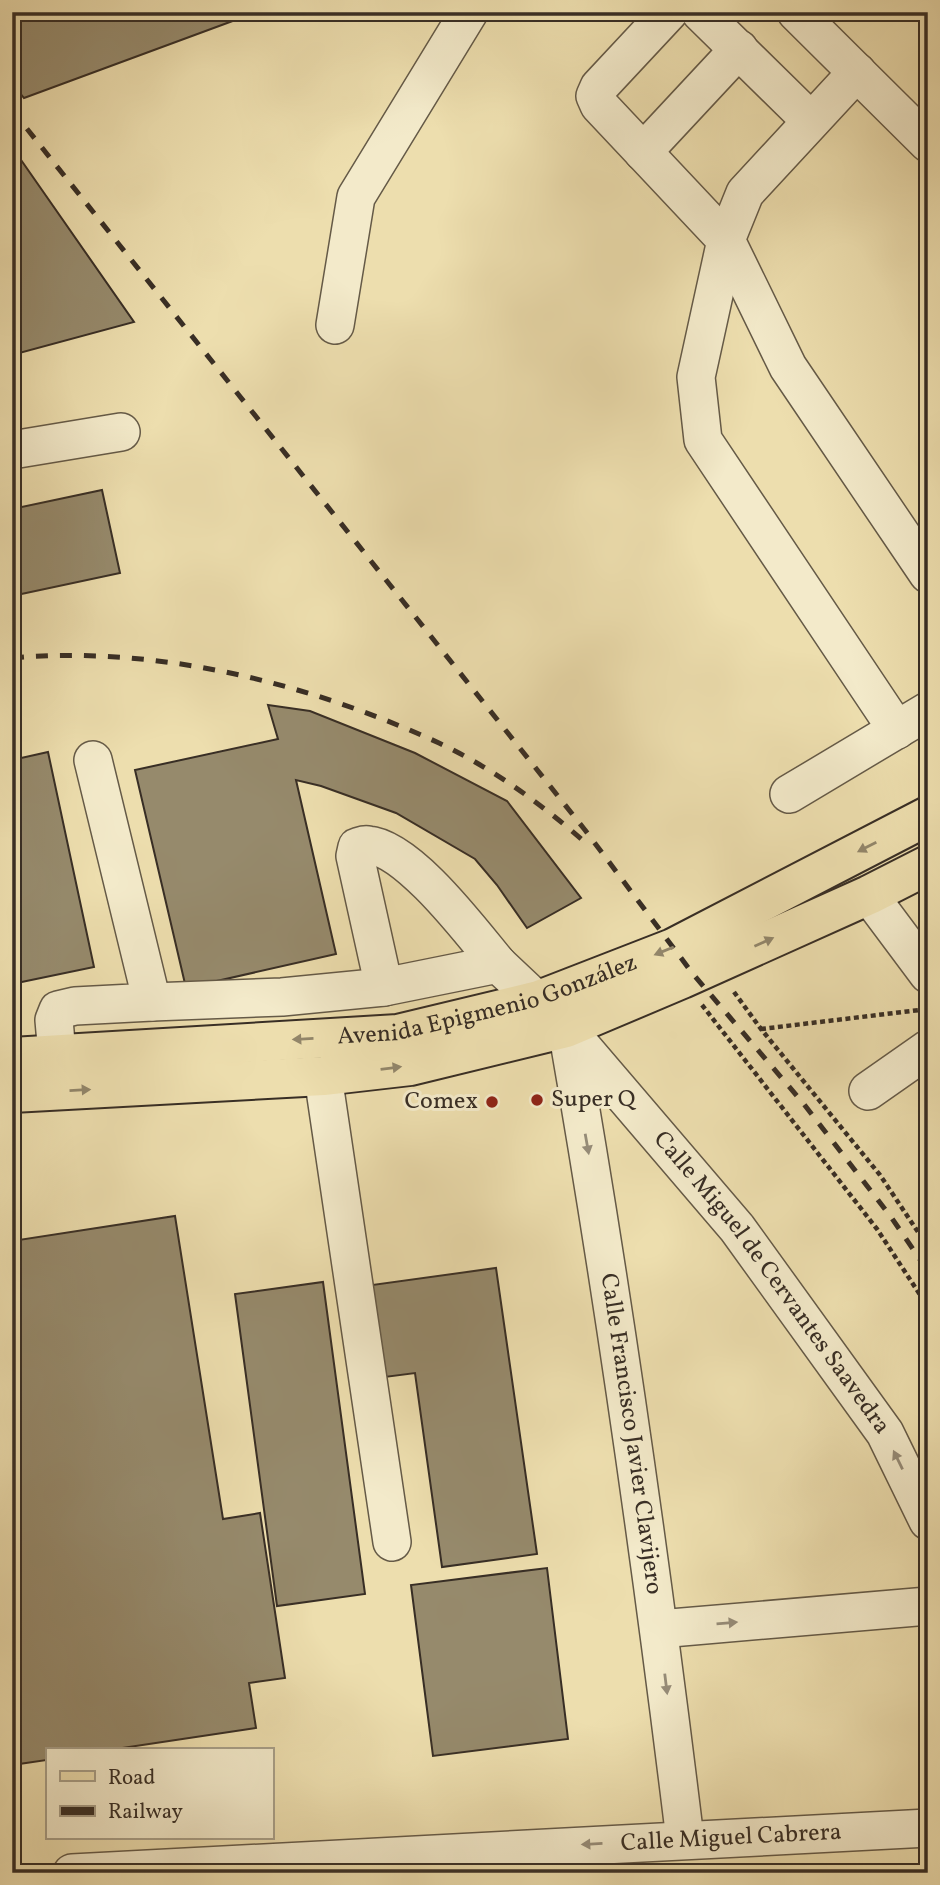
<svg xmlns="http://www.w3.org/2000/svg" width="940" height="1885" font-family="Vollkorn,serif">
<rect width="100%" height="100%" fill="#eddeae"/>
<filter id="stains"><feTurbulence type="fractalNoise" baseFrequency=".00286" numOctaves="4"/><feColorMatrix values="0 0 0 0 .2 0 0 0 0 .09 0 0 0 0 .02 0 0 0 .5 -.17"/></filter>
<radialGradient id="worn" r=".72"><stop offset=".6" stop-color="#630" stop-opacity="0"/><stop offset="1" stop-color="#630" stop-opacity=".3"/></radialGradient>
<!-- building -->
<path fill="#968a6c" stroke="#382e25" stroke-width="2" d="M12,12H257L24,98L12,83Z
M12,147L134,322L12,355Z
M102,490L120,573L12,596V509Z
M268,705L310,711L415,753L507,801L581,898L527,928L497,885L475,859L396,813L321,786L296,780L336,954L186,988L135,770L278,739Z
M48,752L94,967L12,984V760Z
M175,1216L223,1519L260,1513L285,1678L249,1683L256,1728L109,1750H47V1760L12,1765V1241Z
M496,1268L537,1554L442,1567L415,1373L385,1377L372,1285Z
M323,1282L365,1594L277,1606L235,1294Z
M547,1568L568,1739L433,1756L411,1585Z"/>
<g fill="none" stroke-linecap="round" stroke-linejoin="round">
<!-- minor casing -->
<g stroke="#655a47" stroke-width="40">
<g id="minor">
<path d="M669,12L599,87L595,96L599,105L726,240L696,377L703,440L897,730"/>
<path d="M700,12L811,121"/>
<path d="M796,12L928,143"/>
<path d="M857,72L745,193L726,240L788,367L928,574"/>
<path d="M643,152L739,49"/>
<path d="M335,325L356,197L469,12"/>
<path d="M12,450L121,432"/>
<path d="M789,794L928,711"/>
<path d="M869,895L928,974"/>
<path d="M384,987L355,856L357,847C361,846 364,844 368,845C409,848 472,933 498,964"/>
<path id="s1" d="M152,1002L282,997L384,987L498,964L566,1028L737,1228L885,1433L928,1521"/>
<path id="s2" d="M567,1029C614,1298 652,1568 685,1839"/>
<path d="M57,1054L54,1020L58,1010L75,1006L152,1002L93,760"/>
<path d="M323,1076L392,1542"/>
<path d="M868,1091L928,1049"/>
<path d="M659,1629L928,1606"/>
<path id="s3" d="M72,1873L928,1828"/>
</g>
</g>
<!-- major casing -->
<g stroke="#382e25" stroke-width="42">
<g id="major">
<path id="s4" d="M12,1057L398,1034L539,1000L673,948L928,816"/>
<path d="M12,1093L323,1076L410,1066L566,1028L682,979L869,895L928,865"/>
</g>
</g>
<!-- path -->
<path stroke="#382e25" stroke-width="4.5" stroke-dasharray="5 3.5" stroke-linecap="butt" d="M734,992L761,1029L880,1175L928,1247
M702,1005L877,1229L928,1307
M761,1029L928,1009"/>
<!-- minor -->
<use href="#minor" stroke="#f3eaca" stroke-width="37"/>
<!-- major -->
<use href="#major" stroke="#eddeae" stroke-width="38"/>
<!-- rail -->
<path stroke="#382e25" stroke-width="5" stroke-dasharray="12 12" stroke-linecap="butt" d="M12,110L585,830L693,974L803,1103L891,1217L928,1271
M12,658C157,645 308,683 439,743C492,768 543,805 587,844"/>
</g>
<!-- one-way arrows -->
<defs><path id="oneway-solid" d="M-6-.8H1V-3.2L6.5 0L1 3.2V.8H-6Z" transform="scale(1.75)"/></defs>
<g fill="#92866a">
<use href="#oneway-solid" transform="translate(867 847) rotate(153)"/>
<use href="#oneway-solid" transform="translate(764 942) rotate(-24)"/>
<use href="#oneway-solid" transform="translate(664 951) rotate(158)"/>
<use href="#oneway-solid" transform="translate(303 1039) rotate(177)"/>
<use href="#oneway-solid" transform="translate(391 1068) rotate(-7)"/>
<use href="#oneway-solid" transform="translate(80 1090) rotate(-3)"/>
</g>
<g fill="#968c78">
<use href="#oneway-solid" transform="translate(587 1144) rotate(80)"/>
<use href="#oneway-solid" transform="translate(898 1460) rotate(-116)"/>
<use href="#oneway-solid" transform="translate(727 1623) rotate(-5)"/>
<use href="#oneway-solid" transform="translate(666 1684) rotate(83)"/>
<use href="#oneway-solid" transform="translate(592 1844) rotate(177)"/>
</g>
<!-- markers -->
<g fill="#8f2418" stroke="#f3eaca" stroke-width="2.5">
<circle cx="537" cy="1100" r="7"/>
<circle cx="492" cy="1102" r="7"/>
</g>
<g text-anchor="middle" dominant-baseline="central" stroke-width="6" stroke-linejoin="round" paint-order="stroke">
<!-- street labels -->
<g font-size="24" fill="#382e25" stroke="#f3eaca">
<text stroke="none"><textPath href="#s4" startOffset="481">Avenida Epigmenio González</textPath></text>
<text stroke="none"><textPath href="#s1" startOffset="770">Calle Miguel de Cervantes Saavedra</textPath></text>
<text stroke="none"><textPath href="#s2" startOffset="410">Calle Francisco Javier Clavijero</textPath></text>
<text stroke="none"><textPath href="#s3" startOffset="660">Calle Miguel Cabrera</textPath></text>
</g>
<!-- poi labels -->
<g font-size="24" fill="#382e25" stroke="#f3eaca" text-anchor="start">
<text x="551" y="1100">Super Q</text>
<text x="478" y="1102" text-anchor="end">Comex</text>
</g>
</g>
<!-- margin -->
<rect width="940" height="1885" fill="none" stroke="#eddeae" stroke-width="42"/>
<rect x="14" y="14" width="912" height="1857" fill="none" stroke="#382e25" stroke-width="3.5"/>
<rect x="21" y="21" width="898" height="1843" fill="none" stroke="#382e25" stroke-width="2"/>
<!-- legend -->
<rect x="46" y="1748" width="228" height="91" fill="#f3eaca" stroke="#a89f88" stroke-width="2"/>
<rect x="60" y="1771" width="35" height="10" fill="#eddeae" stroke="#a89f88" stroke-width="2"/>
<text x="108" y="1784" font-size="21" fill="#382e25">Road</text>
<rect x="60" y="1806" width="35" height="10" fill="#382e25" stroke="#a89f88" stroke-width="2"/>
<text x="108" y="1818" font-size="21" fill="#382e25">Railway</text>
<rect width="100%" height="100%" filter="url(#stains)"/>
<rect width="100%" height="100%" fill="url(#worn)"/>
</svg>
